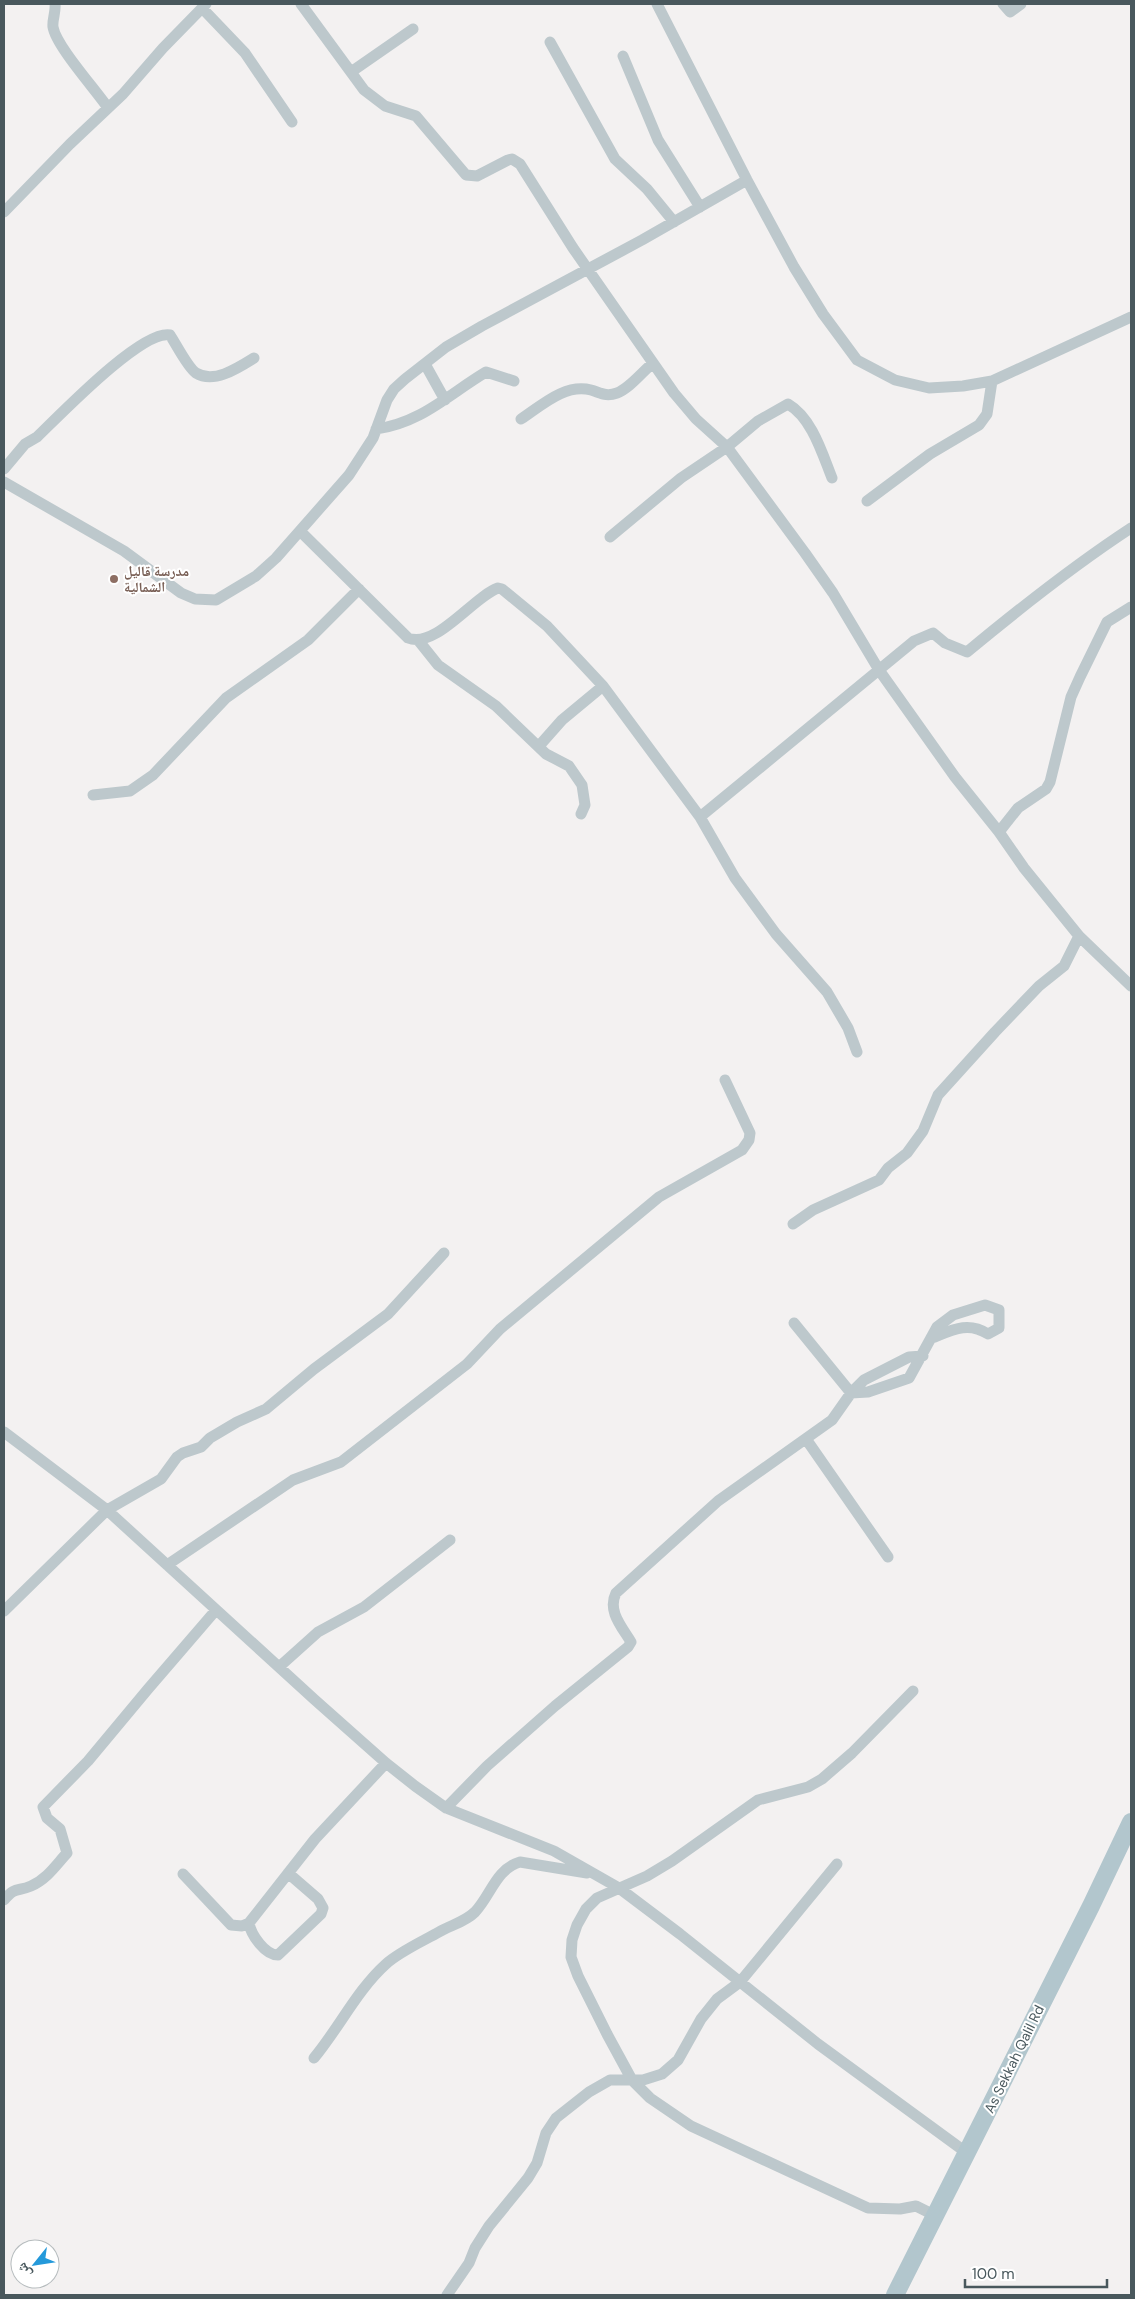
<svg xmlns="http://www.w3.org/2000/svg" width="1135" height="2299" font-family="'DM Sans','Noto Naskh Arabic',sans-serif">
<rect width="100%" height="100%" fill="#f3f1f1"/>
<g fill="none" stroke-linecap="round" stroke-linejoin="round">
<!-- street -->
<path stroke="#bdc8cc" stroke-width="11" d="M55,4C56,12 52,20 53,27C56,46 96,90 108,108
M301,4L364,90L385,106L416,116L466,175L477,176L508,160L512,159L520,164L573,248L674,393L696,419L727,447L805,553L833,593L879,670L955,777L999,832L1024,868L1079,936L1131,986
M657,4L747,180L794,267L823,314L857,360L895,380L929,388L963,386L992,381L1131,317
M1003,4L1010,12L1021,4
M202,8L245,53L292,122
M550,42L615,159L647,189L674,222
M623,56L658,140L700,207
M351,72L413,29
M4,212L70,144L123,94L163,48L206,4
M425,364L445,400
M521,419C541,406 565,383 591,390C601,393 606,397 617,393C630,388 642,372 653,363
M376,429C421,423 449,394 486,372L514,381
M4,469L25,444L37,437C59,416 142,329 170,335C176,344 188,368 196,373C214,384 238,368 254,358
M4,482L124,551L181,593L195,599L216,600L256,576L276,558L349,475L373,438L387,400L394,389L405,379L446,347L482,326L642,240L747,180
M867,501L930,454L979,425L987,414L992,381
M300,531L408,638C436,649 473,597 498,588L502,589L547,626L603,686L700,817L735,878L776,934L827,992L848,1028L857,1052
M610,537L681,478L727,447L758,421L788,404C812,418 822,453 832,478
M418,640L438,665L496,706L546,754L569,766L582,785L585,805L581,814
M539,746L562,720L603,686
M93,795L130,791L153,775L226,698L308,640L359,589
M700,817L914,641L933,633L945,643L967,652C1020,608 1073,566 1131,528
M999,832L1018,808L1046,789L1050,782L1071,697L1080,677L1107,622L1131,607
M793,1224L813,1210L879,1180L888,1168L907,1153L923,1131L938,1095L995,1032L1039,986L1064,966L1079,936
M794,1323L851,1393L864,1380L909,1357L923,1356
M4,1432L107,1510L315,1700L386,1763L415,1786L446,1808L554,1851L619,1888L680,1934L818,2044L967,2153
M806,1439L888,1557
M167,1565L293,1480L341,1462L467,1364L500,1329L659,1197L742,1150L749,1140L750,1133L725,1080
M4,1611L107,1510L161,1479L177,1457L183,1453L201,1447L210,1438L237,1422L266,1409L314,1369L388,1314L444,1253
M279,1667L318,1632L364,1607L450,1540
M913,1691L852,1753L822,1779L808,1787L758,1800L672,1861L647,1876L597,1898L586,1909L577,1925L572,1940L571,1957L578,1976L607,2034L632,2080L650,2098L691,2126L868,2208L900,2209L916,2206L936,2216
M446,1808L487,1766L555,1706L628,1647L631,1642C622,1627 607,1611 616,1593L718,1501L832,1420L851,1393L868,1392L909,1378L937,1327L953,1315L985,1305L999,1310V1328L988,1334C968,1321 952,1330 932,1338
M183,1874L231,1925L242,1926L249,1923L315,1839L386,1763
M4,1900C16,1886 17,1892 31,1886C47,1879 56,1865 67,1853L60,1829L47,1818L43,1807L88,1761L148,1689L216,1610
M249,1923C251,1935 265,1955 278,1955L321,1914L323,1908L318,1899L288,1873
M314,2058C339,2028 357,1990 386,1964C399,1952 423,1941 439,1932C451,1925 465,1922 475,1912C491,1895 496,1869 520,1862L587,1873
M447,2295L469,2263L475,2248L489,2226L528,2178L537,2163L546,2133L556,2118L589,2092L610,2080H643L662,2074L678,2060L701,2019L717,1999L740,1982L837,1864"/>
<!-- primary -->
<path stroke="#b2c6cd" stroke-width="18" d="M895,2295L1091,1906L1131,1822"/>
</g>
<!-- markers -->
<circle fill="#8d6e63" stroke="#fff" stroke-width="2" cx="114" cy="579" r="5"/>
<g text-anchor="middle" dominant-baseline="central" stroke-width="4" stroke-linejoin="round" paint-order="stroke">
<!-- education labels -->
<g font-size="14" font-weight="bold" fill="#785e54" stroke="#fff" text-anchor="start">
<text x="124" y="571">مدرسة قاليل<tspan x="124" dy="16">الشمالية</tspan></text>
</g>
<!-- street labels -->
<g font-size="14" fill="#49585d" stroke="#fff">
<text transform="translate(1014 2059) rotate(-64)">As Sekkah Qalil Rd</text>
</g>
</g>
<!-- border -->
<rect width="1135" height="2299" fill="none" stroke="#49585d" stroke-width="10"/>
<!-- north arrow -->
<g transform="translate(35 2264) rotate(240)"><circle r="24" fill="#ffffff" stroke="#b6bcbe"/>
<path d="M0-4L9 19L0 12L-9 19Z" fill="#2499da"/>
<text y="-8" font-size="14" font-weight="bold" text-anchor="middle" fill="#49585d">ش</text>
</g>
<!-- scale -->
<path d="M965 2279v8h142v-8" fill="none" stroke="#49585d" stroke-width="2.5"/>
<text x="972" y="2279" font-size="15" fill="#49585d" stroke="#ffffff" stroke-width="4" paint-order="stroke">100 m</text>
</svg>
